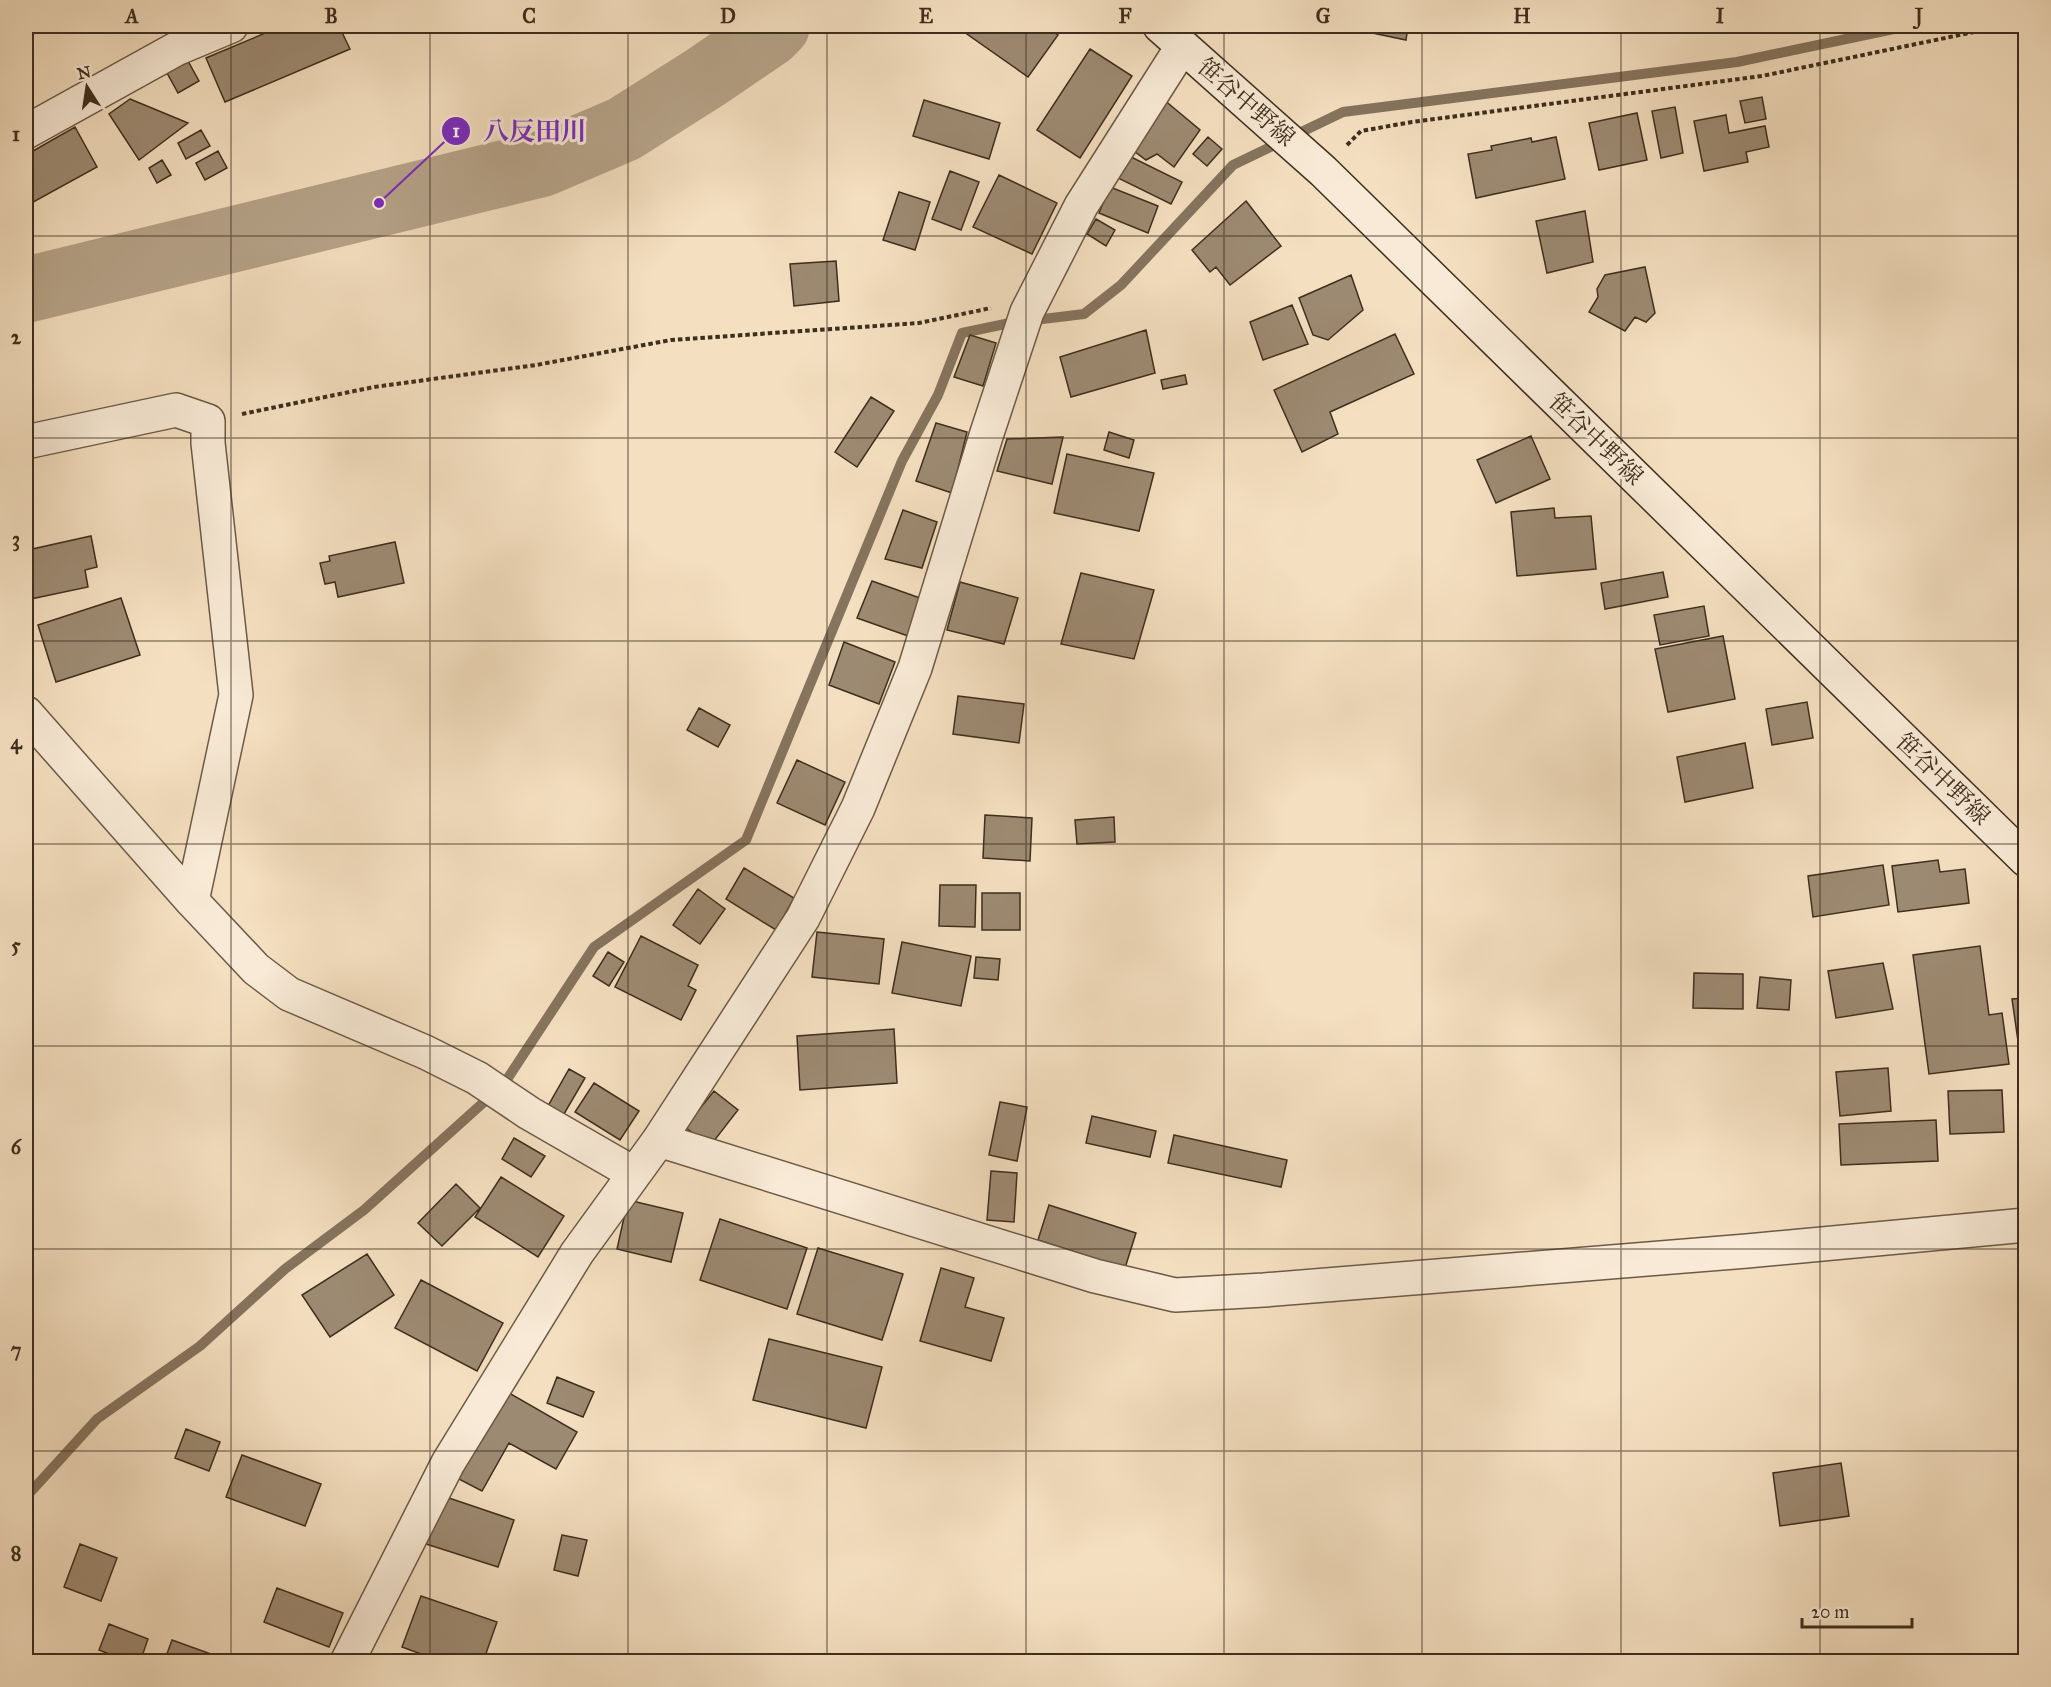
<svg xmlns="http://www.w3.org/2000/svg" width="2051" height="1687" font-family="'IM FELL Great Primer','Noto Serif JP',serif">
<rect width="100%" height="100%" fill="#f4dfc0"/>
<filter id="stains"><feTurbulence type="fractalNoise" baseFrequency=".00333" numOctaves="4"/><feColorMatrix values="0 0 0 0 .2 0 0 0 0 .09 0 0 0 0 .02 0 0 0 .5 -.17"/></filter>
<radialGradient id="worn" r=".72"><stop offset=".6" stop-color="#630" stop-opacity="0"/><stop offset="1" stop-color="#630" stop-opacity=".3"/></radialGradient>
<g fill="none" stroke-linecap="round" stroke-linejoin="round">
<!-- stream -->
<path stroke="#86745e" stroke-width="10" d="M26,1497L97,1419L200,1346L285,1269L364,1210L504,1084L594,947L746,840L902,461L938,395L962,333L1010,323L1084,314L1121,285L1233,165L1343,112L1737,62L1908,26"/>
<!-- river -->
<path stroke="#b6a389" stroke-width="66" d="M26,290L542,164L624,129L706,77L769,34L777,26"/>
</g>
<!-- building -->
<path fill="#9d8a72" stroke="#3e2e1d" stroke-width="1.5" d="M282,26H339L350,49L225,102L206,58Z
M973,26H1045L1058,35L1028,77L967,34Z
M1354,26H1408L1406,40L1353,29Z
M1090,49L1132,76L1080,158L1037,130Z
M188,61L199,81L178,93L167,73Z
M1762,97L1766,119L1745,123L1740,101Z
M130,99L188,123L139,160L109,114Z
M1163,99L1200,130L1174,167L1157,154L1146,160L1130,148Z
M924,100L1000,123L989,159L913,136Z
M1675,107L1683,153L1661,158L1652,111Z
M1637,113L1647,160L1599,170L1589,123Z
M1726,115L1729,133L1765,126L1769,147L1746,152L1748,162L1704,171L1694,121Z
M75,127L97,167L26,206V155Z
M201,130L210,146L186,159L178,143Z
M1208,137L1222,149L1207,166L1193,154Z
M1556,137L1565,179L1476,198L1468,154L1492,150L1491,146L1531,138L1532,142Z
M218,151L227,168L205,180L196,163Z
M1127,155L1182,182L1171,204L1116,177Z
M162,160L171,175L157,183L149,168Z
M950,171L979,182L961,230L932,219Z
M999,175L1057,203L1032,254L973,227Z
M1110,187L1158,206L1148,233L1099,213Z
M899,192L930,202L915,250L883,240Z
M1246,201L1281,246L1230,285L1216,267L1210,272L1192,250Z
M1585,211L1593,262L1547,273L1536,221Z
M1096,219L1115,230L1106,246L1087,234Z
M836,261L839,301L794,306L790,264Z
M1645,267L1655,313L1646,322L1635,317L1625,331L1589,312L1598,297L1597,289L1605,275Z
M1351,275L1363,310L1328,340L1313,335L1299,298Z
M1292,305L1308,344L1263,360L1250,322Z
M1146,330L1155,373L1071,397L1060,357Z
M1395,334L1414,374L1330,412L1338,434L1302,452L1274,390Z
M970,335L996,343L983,386L954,377Z
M1185,375L1187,384L1163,389L1161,380Z
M871,397L894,411L857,467L835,452Z
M936,423L967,432L952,493L916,481Z
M1109,432L1134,440L1129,458L1104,450Z
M1531,436L1550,479L1496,503L1477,460Z
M1063,437L1052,484L997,471L1007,439Z
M1067,454L1154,473L1139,531L1054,513Z
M1554,508L1555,518L1591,516L1596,569L1517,576L1511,512Z
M903,510L937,522L922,568L885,559Z
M26,532H28L32,549L91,536L97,567L85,570L88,587L26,600Z
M395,542L404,583L338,597L335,582L325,584L320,563L330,561L329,556Z
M1663,572L1668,597L1605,609L1601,583Z
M1081,573L1154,590L1134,659L1061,644Z
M872,581L920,598L908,636L857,618Z
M960,582L1018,598L1004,644L947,630Z
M121,598L140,655L56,682L38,625Z
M1704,606L1709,636L1660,645L1654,615Z
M1723,636L1735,699L1668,712L1655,649Z
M844,642L895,662L879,704L829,685Z
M958,696L1024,704L1019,743L953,734Z
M1807,702L1813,738L1772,745L1766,709Z
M699,708L730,725L718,747L687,730Z
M1745,743L1753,788L1685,802L1677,757Z
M797,760L845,782L825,825L777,803Z
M985,815L1032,818L1030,861L983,858Z
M1114,817L1115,842L1077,844L1075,820Z
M1938,860L1940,872L1965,869L1969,903L1898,912L1892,866Z
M1883,865L1889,905L1813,917L1808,876Z
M744,868L794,898L776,930L726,899Z
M940,885H976L975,927L939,926Z
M698,889L725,909L700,944L673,925Z
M982,893H1020V930H982Z
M817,932L884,939L879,984L812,977Z
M641,936L698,965L688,986L696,990L681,1020L615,987Z
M902,942L971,956L961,1006L892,993Z
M1980,946L1989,1015L2002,1013L2009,1064L1929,1074L1913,955Z
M608,952L624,962L609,986L593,976Z
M976,957L1000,959L998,980L974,978Z
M1883,963L1893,1009L1836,1018L1828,971Z
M1694,973L1743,974V1009L1693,1008Z
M1760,977L1791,980L1789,1010L1757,1008Z
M2026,998V1062H2021L2012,999Z
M894,1029L897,1083L800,1090L797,1036Z
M1888,1068L1891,1111L1840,1116L1836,1072Z
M569,1069L585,1078L564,1114L548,1106Z
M594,1083L639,1111L620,1140L575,1112Z
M2002,1090L2004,1132L1950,1134L1948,1091Z
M714,1091L738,1110L710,1146L685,1127Z
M1000,1102L1027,1107L1017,1161L989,1155Z
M1092,1116L1156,1131L1150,1157L1086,1143Z
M1936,1120L1938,1161L1841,1165L1839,1124Z
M1174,1135L1287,1160L1281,1187L1168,1163Z
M514,1138L545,1156L531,1177L502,1159Z
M991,1171L1017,1173L1014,1222L987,1220Z
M501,1177L564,1216L538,1257L475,1217Z
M456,1184L480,1208L442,1246L418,1223Z
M628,1200L683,1213L671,1262L617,1249Z
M1049,1205L1136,1233L1125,1268L1038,1240Z
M720,1219L807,1248L787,1309L700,1280Z
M818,1248L903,1274L882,1340L797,1314Z
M367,1254L394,1295L330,1337L302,1295Z
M941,1268L974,1278L965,1307L1004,1318L991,1361L920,1341Z
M421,1280L503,1323L477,1371L395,1328Z
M769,1339L882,1367L866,1428L753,1400Z
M557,1377L594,1392L583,1417L547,1403Z
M502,1389L577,1432L556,1469L509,1443L482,1491L453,1476Z
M186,1429L220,1442L209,1471L175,1458Z
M242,1455L321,1484L305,1526L226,1497Z
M1841,1463L1849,1516L1780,1526L1773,1473Z
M443,1496L514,1520L498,1567L426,1544Z
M562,1535L587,1540L578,1576L554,1570Z
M80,1544L117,1558L101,1601L64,1587Z
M277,1588L343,1613L329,1647L264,1622Z
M421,1596L497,1622L483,1662H443L402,1647Z
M109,1624L148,1639L140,1662H130L99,1650Z
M172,1640L222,1658L221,1662H164Z"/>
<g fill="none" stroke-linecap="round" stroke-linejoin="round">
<!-- street casing -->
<g stroke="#6c5a46" stroke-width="36">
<path id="street" d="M26,132L176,49L231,26
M26,442L176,410L208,421V443L236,695L192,901
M26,713L192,901L256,969L289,994L425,1052L477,1078L529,1113L633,1173
M659,1140L1095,1276L1175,1295L1264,1290L1747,1251L2026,1225
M347,1662L448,1463L577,1253L659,1140L803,918L858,808L915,668L986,436L1027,312L1081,206L1182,47"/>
</g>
<!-- secondary casing -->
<g stroke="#3e2e1d" stroke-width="36">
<path id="secondary" d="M1160,26L1323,171L2026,860"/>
</g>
<!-- path -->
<path stroke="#3e2e1d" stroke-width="4" stroke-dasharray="4.5 3" stroke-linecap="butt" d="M1347,145L1361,131L1412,122L1762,76L2003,26
M242,414L374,387L536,365L671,340L919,323L991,308"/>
<!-- street -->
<use href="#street" stroke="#f8ead6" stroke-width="33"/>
<!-- secondary -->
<use href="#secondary" stroke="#f8ead6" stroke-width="33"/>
</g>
<!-- grid -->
<path fill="none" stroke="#3e2e1d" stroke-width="1.5" stroke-opacity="0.55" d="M231,26V1662M430,26V1662M628,26V1662M827,26V1662M1026,26V1662M1224,26V1662M1422,26V1662M1621,26V1662M1820,26V1662M26,236H2026M26,438H2026M26,641H2026M26,844H2026M26,1046H2026M26,1249H2026M26,1451H2026"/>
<g text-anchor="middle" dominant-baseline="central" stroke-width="6" stroke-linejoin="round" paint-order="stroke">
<!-- street labels -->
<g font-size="24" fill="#3e2e1d" stroke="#f8ead6">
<text transform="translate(1246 102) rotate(41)">笹谷中野線</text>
<text transform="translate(1596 439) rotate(44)">笹谷中野線</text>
<text transform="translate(1943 779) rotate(44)">笹谷中野線</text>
</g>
</g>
<!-- callouts -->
<path fill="none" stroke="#7b2cbf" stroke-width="2" d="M379 203L456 131"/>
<g fill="#7b2cbf" stroke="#f8ead6" stroke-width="2">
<circle cx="379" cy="203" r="6"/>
<circle cx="456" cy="131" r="15"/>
</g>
<g font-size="18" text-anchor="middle" font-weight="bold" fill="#fff">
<text x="456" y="137">1</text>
</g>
<g font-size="26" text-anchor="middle" font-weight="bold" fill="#7b2cbf" stroke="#f8ead6" stroke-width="6" stroke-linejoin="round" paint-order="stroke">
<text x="535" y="140">八反田川</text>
</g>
<!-- margin -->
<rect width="2051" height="1687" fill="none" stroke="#f4dfc0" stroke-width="66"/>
<!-- north arrow -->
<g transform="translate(87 87) rotate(348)" stroke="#f8ead6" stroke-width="4.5" paint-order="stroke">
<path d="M0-4.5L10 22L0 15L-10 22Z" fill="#3e2e1d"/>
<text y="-9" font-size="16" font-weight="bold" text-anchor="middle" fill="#3e2e1d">N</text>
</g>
<!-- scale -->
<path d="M1802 1618v9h110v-9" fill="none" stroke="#3e2e1d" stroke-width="3"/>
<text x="1811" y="1618" font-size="18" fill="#3e2e1d" stroke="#f8ead6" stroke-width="4.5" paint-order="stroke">20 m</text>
<rect x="33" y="33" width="1985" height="1621" fill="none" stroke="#3e2e1d" stroke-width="2"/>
<g font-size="20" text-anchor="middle" font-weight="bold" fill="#3e2e1d">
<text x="132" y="23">A</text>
<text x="331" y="23">B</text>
<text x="529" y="23">C</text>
<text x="728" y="23">D</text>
<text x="926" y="23">E</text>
<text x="1125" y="23">F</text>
<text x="1323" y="23">G</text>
<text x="1522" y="23">H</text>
<text x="1720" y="23">I</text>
<text x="1919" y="23">J</text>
<text x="16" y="141">1</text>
<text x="16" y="344">2</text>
<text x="16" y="546">3</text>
<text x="16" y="749">4</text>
<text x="16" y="952">5</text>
<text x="16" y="1154">6</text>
<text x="16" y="1357">7</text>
<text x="16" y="1560">8</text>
</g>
<rect width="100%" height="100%" filter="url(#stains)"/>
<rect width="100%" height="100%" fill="url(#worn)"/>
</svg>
